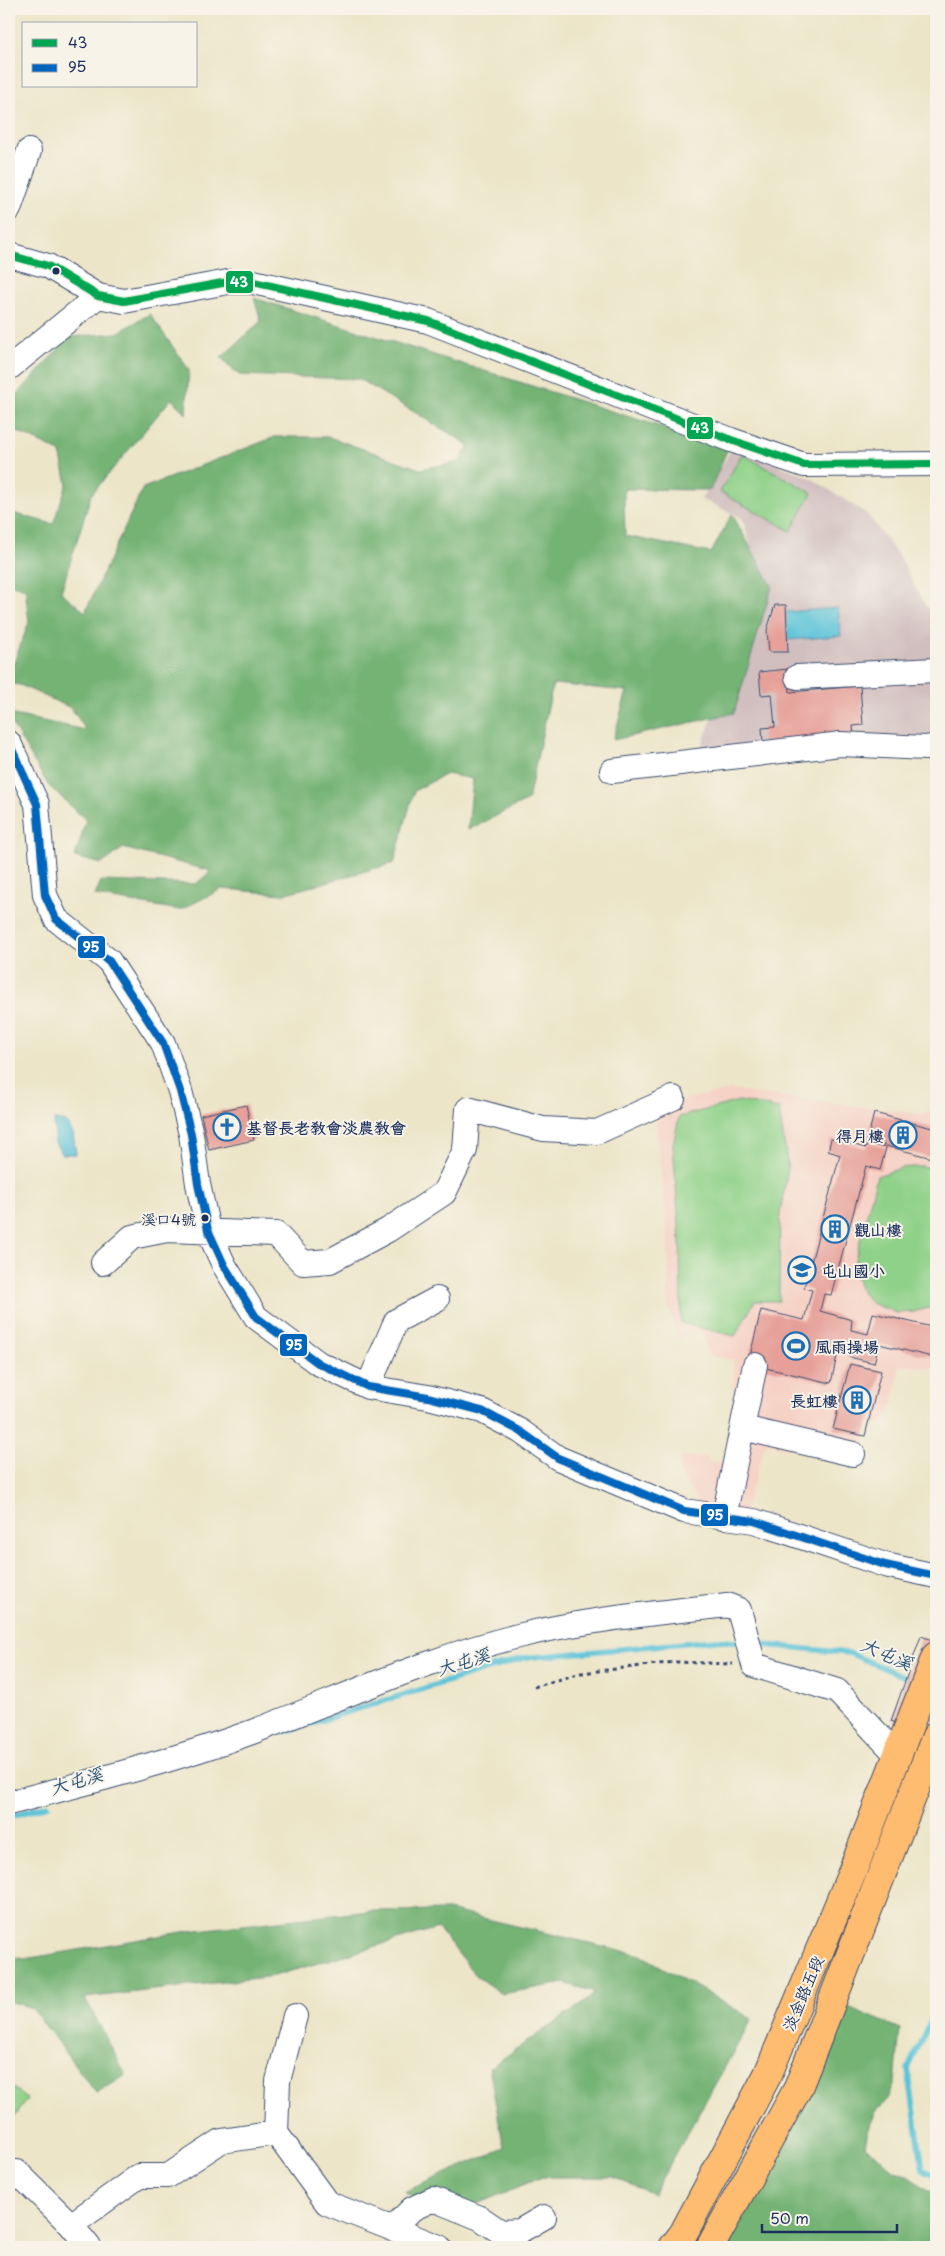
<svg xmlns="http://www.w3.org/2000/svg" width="945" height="2256" font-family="'Playpen Sans','LXGW WenKai TC',sans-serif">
<rect width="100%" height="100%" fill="#f7f3e8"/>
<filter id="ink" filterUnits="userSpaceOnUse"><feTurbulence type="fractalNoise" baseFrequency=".02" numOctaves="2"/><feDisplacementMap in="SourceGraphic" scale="10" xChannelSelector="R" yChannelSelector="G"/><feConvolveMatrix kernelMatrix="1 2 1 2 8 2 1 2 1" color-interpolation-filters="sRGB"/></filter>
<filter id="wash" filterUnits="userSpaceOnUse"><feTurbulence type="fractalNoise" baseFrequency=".0096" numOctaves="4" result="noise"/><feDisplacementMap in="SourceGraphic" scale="20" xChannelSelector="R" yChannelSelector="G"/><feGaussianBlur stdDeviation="1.12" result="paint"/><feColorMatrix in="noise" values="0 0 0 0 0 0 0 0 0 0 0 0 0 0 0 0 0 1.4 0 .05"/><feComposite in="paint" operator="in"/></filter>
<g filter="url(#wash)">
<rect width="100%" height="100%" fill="#ece5c8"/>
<!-- built -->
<path fill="#f6d1c5" d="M730,1090L919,1114L936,1110V1369L900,1365L893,1406L882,1424L870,1421L860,1464L766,1443L744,1512L700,1507L678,1468L681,1457L708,1456L709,1462L729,1461L734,1360L709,1356L702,1331L678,1339L668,1304V1237L655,1118L687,1099Z"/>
<!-- industrial -->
<path fill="#d1bfbf" d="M733,447L811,478L867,514L900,558L925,605L936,617V740L699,752L764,589L742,518L701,499Z"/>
<!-- green -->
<path fill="#90d189" stroke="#568074" d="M742,454L812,493L791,531L720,492Z
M739,1101L779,1109L788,1168L780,1213L779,1301H755L735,1336L681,1323L680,1241L673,1144L679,1117Z
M922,1166L936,1169V1306L913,1312L897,1313L871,1303L861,1291L853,1268L877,1176L901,1168Z
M9,2085L28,2099L9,2125Z"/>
<!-- forest -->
<path fill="#74b375" stroke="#48716a" d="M254,298L728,448L710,490L624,489L625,536L711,553L732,514L772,586L734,713L613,740L627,691L553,684L528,800L468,830L473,779L446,774L414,791L394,863L284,894L222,889L180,910L95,896L101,881L196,884L211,871L123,848L102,864L75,857L86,820L48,785L9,719V714L86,730L71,708L20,685L9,683V676L29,622L25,588L9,584V512L53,524L67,484L60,452L14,430L9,432V393L18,394L69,337L117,333L150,314L189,370L186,414L171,399L91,495L61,592L85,612L143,488L275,437H329L420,469L460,462L469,445L359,379L239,375L221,358L261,321Z
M448,1910L641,1955L752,2019L653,2194L612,2177H542L448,2216L404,2192L504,2148L489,2068L589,1999L595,1992L564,1983L502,1994L476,1976L438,1928L274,1976L85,1998L126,2075L96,2093L32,2008L9,2001V1956L25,1959L188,1931L370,1911Z
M839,2003L900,2029L895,2083L888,2099L876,2112L868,2129L865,2146L893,2169L910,2177L936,2195V2247H712Z"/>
<!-- water -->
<path fill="#5bc3d8" stroke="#3b799b" d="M838,608L841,636L787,640L786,612Z
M54,1120L66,1122L73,1133L76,1154H62L55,1143Z"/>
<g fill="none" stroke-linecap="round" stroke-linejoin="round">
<!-- stream -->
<path stroke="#5bc3d8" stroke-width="5.5" d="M754,1644L849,1653L914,1681
M283,1732L523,1658L716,1640L742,1643
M9,1817L48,1805
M936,2008L908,2069L923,2170L936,2175"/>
</g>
<g id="blocks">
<!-- building -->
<path fill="#e6a099" d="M775,605H786L788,652H769L767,630Z
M788,669L790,692L860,686L863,725L853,726L854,736L763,743L762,728L775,727L772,694L761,695L759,672Z
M246,1105L254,1140L209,1150L201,1115Z
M874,1113L936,1129V1159L867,1141Z
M831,1139L866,1148L867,1143L886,1148L880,1170L866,1166L831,1295L824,1294L820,1311L852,1320L851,1330L868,1334L873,1313L936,1328V1358L879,1344L874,1363L849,1357L851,1350L839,1347L831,1383L748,1364L761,1310L804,1320L812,1290L804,1288L840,1155L828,1151Z
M850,1364L881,1371L865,1436L833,1429Z
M921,1636L936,1641V1736L891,1721Z"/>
</g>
</g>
<g filter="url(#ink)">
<use href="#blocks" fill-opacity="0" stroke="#3a4a6e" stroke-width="1"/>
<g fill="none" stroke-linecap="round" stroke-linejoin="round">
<!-- minor casing -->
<g stroke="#3a4a6e" stroke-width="26">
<path id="minor" d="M9,209L29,151
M9,255L48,266L98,296L124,301L228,282H253L428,321L731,440L804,465L936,464
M9,368L98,296
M797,677L936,670
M9,743L37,804L45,895L56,919L109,961L163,1043L180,1091L191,1134L198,1184L208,1230L224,1265L256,1317L318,1363L368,1387L428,1397L482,1411L520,1431L558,1458L684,1511L754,1521L885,1565L936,1576
M612,771L841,744L926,748L936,746
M103,1263L132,1237L167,1230L276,1234L303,1263L330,1261L388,1230L444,1193L465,1150L468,1109L543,1129L597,1132L673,1098
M368,1387L396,1321L437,1299
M743,1428L853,1454
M724,1517L755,1365
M9,1803C90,1782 172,1761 252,1732C340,1699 426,1659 518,1636C587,1619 657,1613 727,1605L739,1610L754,1665L837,1691L898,1756
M276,2133L278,2081L295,2016
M9,2181L17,2172L71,2225L89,2247
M71,2225L139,2176H168L221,2141L276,2133L327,2203L439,2247
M392,2229L412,2209L433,2199L480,2218L501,2232L520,2231L544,2217"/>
</g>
<!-- major casing -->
<g stroke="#3a4a6e" stroke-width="30">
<path id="major" d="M673,2247L683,2234L768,2074L851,1875L936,1656
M710,2247L798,2088L936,1736"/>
</g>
<!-- path -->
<path stroke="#3a4a6e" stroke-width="3" stroke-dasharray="4 4" stroke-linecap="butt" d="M534,1687L581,1673L676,1662L733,1664"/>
<!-- minor -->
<use href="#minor" stroke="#fff" stroke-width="24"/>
<!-- major -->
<use href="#major" stroke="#fdbc70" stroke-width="28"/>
<!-- bus-1 casing -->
<g stroke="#f7f3e8" stroke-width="11">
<path id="bus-1" d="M9,255L48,266L98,296L124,301L228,282H253L428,321L731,440L804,465L936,464"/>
</g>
<!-- bus-2 casing -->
<g stroke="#f7f3e8" stroke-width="11">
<path id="bus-2" d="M9,743L37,804L45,895L56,919L109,961L163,1043L180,1091L191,1134L198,1184L208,1230L224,1265L256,1317L318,1363L368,1387L428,1397L482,1411L520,1431L558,1458L684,1511L754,1521L885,1565L936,1576"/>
</g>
<!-- bus-1 -->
<use href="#bus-1" stroke="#00a651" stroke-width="8"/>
<!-- bus-2 -->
<use href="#bus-2" stroke="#0065bd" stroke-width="8"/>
</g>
</g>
<!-- icons -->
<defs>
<g id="church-ring" transform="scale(1.4375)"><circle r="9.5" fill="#f7f3e8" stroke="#1f6fb2" stroke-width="1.5"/><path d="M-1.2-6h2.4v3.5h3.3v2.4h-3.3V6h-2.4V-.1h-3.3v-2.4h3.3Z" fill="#1f6fb2"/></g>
<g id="building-ring" transform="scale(1.4375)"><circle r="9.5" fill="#f7f3e8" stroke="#1f6fb2" stroke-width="1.5"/><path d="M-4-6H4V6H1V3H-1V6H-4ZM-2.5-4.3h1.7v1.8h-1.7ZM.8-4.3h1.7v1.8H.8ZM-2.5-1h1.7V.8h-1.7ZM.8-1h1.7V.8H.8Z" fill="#1f6fb2"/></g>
<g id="school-ring" transform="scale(1.4375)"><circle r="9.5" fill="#f7f3e8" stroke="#1f6fb2" stroke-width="1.5"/><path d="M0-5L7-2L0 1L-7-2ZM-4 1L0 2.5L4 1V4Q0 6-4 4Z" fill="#1f6fb2"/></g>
<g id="stadium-ring" transform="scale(1.4375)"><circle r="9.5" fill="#f7f3e8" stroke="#1f6fb2" stroke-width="1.5"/><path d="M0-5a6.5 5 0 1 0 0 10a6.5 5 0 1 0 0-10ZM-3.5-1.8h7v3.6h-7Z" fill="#1f6fb2"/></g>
</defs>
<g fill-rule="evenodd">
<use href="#church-ring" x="227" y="1127"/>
<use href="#building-ring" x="903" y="1135"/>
<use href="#building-ring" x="835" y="1229"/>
<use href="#school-ring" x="802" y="1270"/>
<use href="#stadium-ring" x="796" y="1346"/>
<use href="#building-ring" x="857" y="1400"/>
</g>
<!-- markers -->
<g fill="#1b2f5e" stroke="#f7f3e8" stroke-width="2">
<circle cx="56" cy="271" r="4.5"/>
<circle cx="205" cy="1218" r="4.5"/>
</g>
<g text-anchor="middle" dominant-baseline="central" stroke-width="4" stroke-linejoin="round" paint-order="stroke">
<!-- bus labels -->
<g font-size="15" fill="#1b2f5e" stroke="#f7f3e8" text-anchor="end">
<text x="196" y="1218">溪口4號</text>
</g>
<!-- poi labels -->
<g font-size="16" font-weight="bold" fill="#1b2f5e" stroke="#f7f3e8" text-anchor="start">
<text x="246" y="1127">基督長老教會淡農教會</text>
<text x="884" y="1135" text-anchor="end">得月樓</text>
<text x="854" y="1229">觀山樓</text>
<text x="821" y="1270">屯山國小</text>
<text x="815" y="1346">風雨操場</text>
<text x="838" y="1400" text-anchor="end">長虹樓</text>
</g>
<!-- street labels -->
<g font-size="16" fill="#1b2f5e" stroke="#f7f3e8">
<text transform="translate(802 1993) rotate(-67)">淡金路五段</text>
</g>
<!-- water labels -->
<g font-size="18" font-style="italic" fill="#2b547c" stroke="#f7f3e8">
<text transform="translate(887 1653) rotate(23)">大屯溪</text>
<text transform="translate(463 1661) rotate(-17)">大屯溪</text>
<text transform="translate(76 1780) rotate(-17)">大屯溪</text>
</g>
</g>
<g stroke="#f7f3e8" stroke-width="2">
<rect x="225" y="270" width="29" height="24" rx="5" fill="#00a651"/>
<rect x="686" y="416" width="28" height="24" rx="5" fill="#00a651"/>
<rect x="77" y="935" width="29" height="24" rx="5" fill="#0065bd"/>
<rect x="279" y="1333" width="29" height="24" rx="5" fill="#0065bd"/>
<rect x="700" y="1503" width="29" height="24" rx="5" fill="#0065bd"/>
</g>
<g font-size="14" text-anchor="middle" font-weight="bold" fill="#fff">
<text x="239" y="287">43</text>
<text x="700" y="433">43</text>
<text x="91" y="952">95</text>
<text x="294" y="1350">95</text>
<text x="715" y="1520">95</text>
</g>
<!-- margin -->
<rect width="945" height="2256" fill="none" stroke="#f7f3e8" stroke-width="30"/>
<!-- legend -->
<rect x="22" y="22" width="175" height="65" fill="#f7f3e8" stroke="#9fa5b1"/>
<rect x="32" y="39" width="25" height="8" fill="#00a651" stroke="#9fa5b1"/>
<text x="68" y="48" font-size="15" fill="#1b2f5e">43</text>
<rect x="32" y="64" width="25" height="8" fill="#0065bd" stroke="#9fa5b1"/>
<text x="68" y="72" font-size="15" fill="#1b2f5e">95</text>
<!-- scale -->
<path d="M762 2224v8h135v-8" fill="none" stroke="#1b2f5e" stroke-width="2.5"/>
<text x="770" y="2224" font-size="15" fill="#1b2f5e" stroke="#f7f3e8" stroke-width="4" paint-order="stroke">50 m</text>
</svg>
